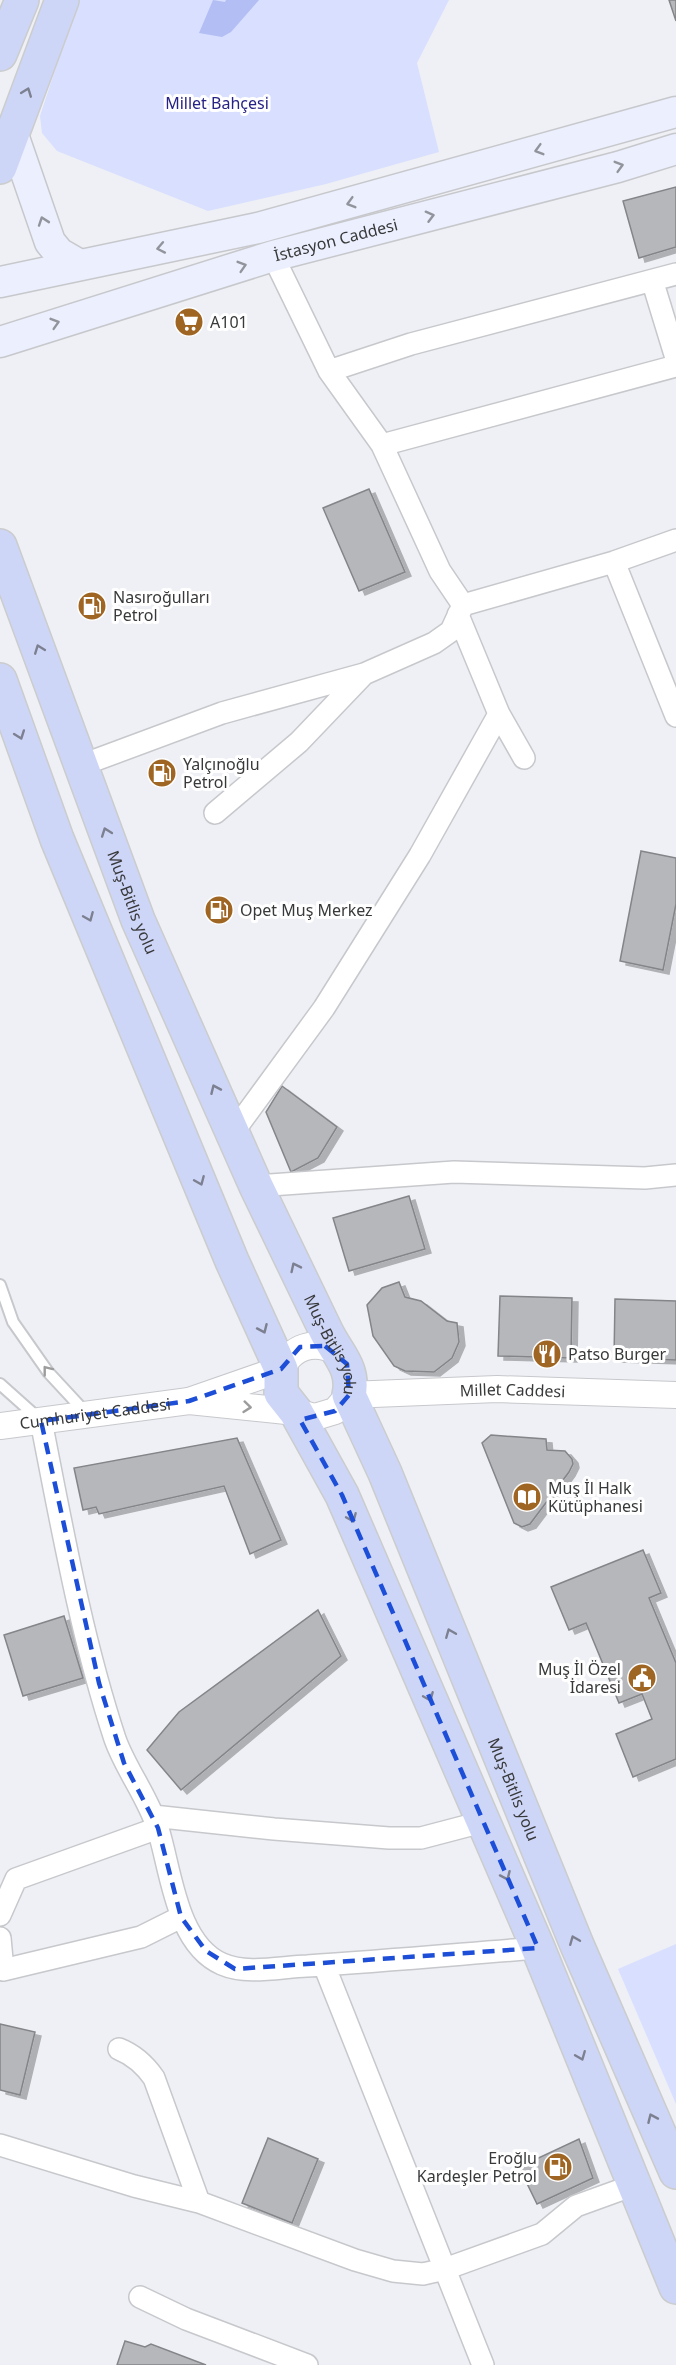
<svg xmlns="http://www.w3.org/2000/svg" width="676" height="2365" font-family="'Noto Sans',sans-serif">
<defs>
<filter id="shadow"><feDropShadow dx="6" dy="4" stdDeviation="0" flood-color="#0004"/></filter>
</defs>
<rect width="100%" height="100%" fill="#eff0f5"/>
<!-- green -->
<path fill="#d9dffe" d="M78,0H449L417,63L439,152L326,184L208,211L57,151L42,133L40,116Z
M676,1944V2104L618,1969Z"/>
<!-- water -->
<path fill="#b3bef4" d="M213,0L225,2L226,0H259L231,32L222,37L199,33Z"/>
<!-- building -->
<path fill="#b6b7bb" stroke="#848589" stroke-width="1.5" filter="url(#shadow)" d="M669,0H676V21Z
M676,187V247L639,258L623,201Z
M369,489L405,572L359,591L323,508Z
M641,851L676,858V904L663,970L620,961Z
M282,1086L337,1127L318,1158L291,1172L266,1112Z
M409,1196L425,1249L349,1271L333,1218Z
M399,1282L405,1297L421,1301L447,1321L457,1323L459,1342L452,1358L434,1372L405,1371L394,1366L373,1336L367,1305L382,1288Z
M500,1296L572,1298L571,1358L498,1356Z
M615,1299L676,1301V1360L614,1358Z
M491,1435L546,1439L547,1450L565,1451L572,1459L573,1464L569,1472L530,1524L522,1527L514,1523L482,1443Z
M237,1438L281,1540L250,1554L224,1486L99,1514L96,1507L83,1510L74,1468Z
M643,1550L661,1593L649,1598L676,1663V1759L633,1777L616,1734L652,1719L642,1694L619,1703L586,1623L569,1630L551,1587Z
M318,1610L341,1656L181,1790L147,1750L179,1712Z
M64,1616L83,1678L23,1696L4,1635Z
M0,2024L35,2032L20,2095L0,2090Z
M268,2138L318,2159L292,2223L242,2203Z
M579,2139L593,2178L537,2204L519,2167Z
M125,2341L145,2347L151,2344L206,2365H117Z"/>
<g fill="none" stroke-linecap="round" stroke-linejoin="round">
<!-- service casing -->
<g stroke="#c7c8cc" stroke-width="14">
<path id="service" d="M0,1285L13,1322L48,1372L86,1413
M0,1384L38,1418"/>
</g>
<!-- minor casing -->
<g stroke="#c7c8cc" stroke-width="24">
<path id="minor" d="M273,256L329,371L382,445L440,571L463,605
M653,283L676,358
M329,371L411,344L676,274
M382,445L676,366
M614,562L676,716
M458,615L499,714L524,758
M82,765L222,713L364,674L434,643L451,631L463,605L614,562L676,540
M215,813L299,742L364,674
M234,1131L324,1008L420,855L499,714
M256,1186L454,1172L645,1178L676,1175
M41,1421C62,1527 81,1636 115,1739C126,1770 148,1797 158,1829C171,1870 176,1944 222,1964C247,1975 280,1967 307,1966C384,1961 461,1954 538,1948
M153,1816L274,1829L389,1838H421L482,1822
M0,1915L16,1879L158,1828
M0,1938L3,1970L141,1937L181,1917
M324,1965L483,2365
M119,2049C134,2055 145,2065 154,2078L199,2202
M0,2145L134,2186L199,2202L355,2260L393,2271L423,2274L445,2269L542,2234L576,2206L634,2185
M140,2297L186,2319L307,2365"/>
</g>
<!-- tertiary casing -->
<g stroke="#c7c8cc" stroke-width="28">
<g id="tertiary">
<path id="s1" d="M189,1401L296,1412L315,1417L335,1411L349,1395L497,1389L676,1395"/>
<path id="s2" d="M0,1426L189,1401L281,1369C293,1346 313,1340 336,1351"/>
</g>
</g>
<!-- secondary casing -->
<g stroke="#c7c8cc" stroke-width="33">
<g id="secondary">
<path d="M12,132L50,242L59,253L78,264"/>
<path d="M0,282L258,228L676,112"/>
<path id="s3" d="M0,342L273,256L618,167L676,149"/>
</g>
</g>
<!-- trunk casing -->
<g stroke="#cbcccc" stroke-width="36">
<g id="trunk">
<path d="M0,54L22,0"/>
<path d="M0,167L62,0"/>
<path id="s4" d="M0,546L138,920L256,1186L326,1331C337,1354 355,1368 349,1395L385,1473L577,1945L676,2172"/>
<path d="M0,680L57,839L232,1261L281,1369V1393L296,1412L342,1495L538,1948L676,2287"/>
</g>
</g>
<!-- service -->
<use href="#service" stroke="#fff" stroke-width="10"/>
<!-- minor -->
<use href="#minor" stroke="#fff" stroke-width="21"/>
<!-- tertiary -->
<use href="#tertiary" stroke="#fff" stroke-width="26"/>
<!-- secondary -->
<use href="#secondary" stroke="#eceffd" stroke-width="30"/>
<!-- trunk -->
<use href="#trunk" stroke="#ced6f8" stroke-width="33"/>
</g>
<!-- one-way arrows -->
<defs><path id="oneway-chevron" d="M-2-3.5L2.5 0L-2 3.5" fill="none" stroke-width="1.6" stroke-linecap="round" stroke-linejoin="round" transform="scale(1.5)"/></defs>
<g stroke="#7c8090">
<use href="#oneway-chevron" transform="translate(27 92) rotate(-69)"/>
<use href="#oneway-chevron" transform="translate(39 649) rotate(-111)"/>
<use href="#oneway-chevron" transform="translate(20 735) rotate(70)"/>
<use href="#oneway-chevron" transform="translate(106 832) rotate(-110)"/>
<use href="#oneway-chevron" transform="translate(89 917) rotate(67)"/>
<use href="#oneway-chevron" transform="translate(215 1089) rotate(-114)"/>
<use href="#oneway-chevron" transform="translate(200 1181) rotate(67)"/>
<use href="#oneway-chevron" transform="translate(295 1267) rotate(-116)"/>
<use href="#oneway-chevron" transform="translate(263 1329) rotate(66)"/>
<use href="#oneway-chevron" transform="translate(352 1518) rotate(67)"/>
<use href="#oneway-chevron" transform="translate(450 1633) rotate(-112)"/>
<use href="#oneway-chevron" transform="translate(429 1697) rotate(67)"/>
<use href="#oneway-chevron" transform="translate(506 1876) rotate(66)"/>
<use href="#oneway-chevron" transform="translate(574 1940) rotate(-112)"/>
<use href="#oneway-chevron" transform="translate(581 2056) rotate(68)"/>
<use href="#oneway-chevron" transform="translate(652 2118) rotate(-114)"/>
</g>
<g stroke="#92949c">
<use href="#oneway-chevron" transform="translate(539 150) rotate(164)"/>
<use href="#oneway-chevron" transform="translate(619 166) rotate(-16)"/>
<use href="#oneway-chevron" transform="translate(351 203) rotate(164)"/>
<use href="#oneway-chevron" transform="translate(430 216) rotate(-15)"/>
<use href="#oneway-chevron" transform="translate(43 221) rotate(-109)"/>
<use href="#oneway-chevron" transform="translate(161 248) rotate(169)"/>
<use href="#oneway-chevron" transform="translate(242 266) rotate(-17)"/>
<use href="#oneway-chevron" transform="translate(55 323) rotate(-17)"/>
</g>
<g stroke="#9c9c9c">
<use href="#oneway-chevron" transform="translate(47 1370) rotate(-128)"/>
<use href="#oneway-chevron" transform="translate(247 1407) rotate(6)"/>
</g>
<!-- marked area -->
<path fill="none" stroke="#1d4ed8" stroke-width="4.5" stroke-dasharray="12 8" stroke-linejoin="round" d="M325,1346L347,1364L349,1395L335,1411L300,1420L342,1495L538,1948L235,1969L206,1951L181,1917L158,1828L124,1763L99,1683L41,1421L189,1401L281,1369L300,1347Z"/>
<!-- icons -->
<defs>
<g id="supermarket-disc" transform="scale(1.5)"><circle r="9.5" fill="#9f6523" stroke="#fff"/><path d="M-6-5.5h2.5l.6 2H6L4.5 2H-2.5L-4.4-4H-6ZM-1.5 3.2a1.3 1.3 0 1 0 .1 0ZM3 3.2a1.3 1.3 0 1 0 .1 0Z" fill="#fff"/></g>
<g id="fuel-disc" transform="scale(1.5)"><circle r="9.5" fill="#9f6523" stroke="#fff"/><path d="M-5.5-6h7V0h2V4h1.3V-2.5L3-4.5l.8-.8L6-3V5H2.5V1h-1V6h-7ZM-4.2-4.7v3.2H.2V-4.7Z" fill="#fff"/></g>
<g id="restaurant-disc" transform="scale(1.5)"><circle r="9.5" fill="#9f6523" stroke="#fff"/><path d="M-5-6h1v4h1v-4h1v4h1v-4h1v5L-1.5 .5V6h-2V.5L-5-1ZM5-6V6H3V1.5H1.5Q1.5-4 5-6Z" fill="#fff"/></g>
<g id="library-disc" transform="scale(1.5)"><circle r="9.5" fill="#9f6523" stroke="#fff"/><path d="M-6-4Q-3-5.5-.7-3.5V5Q-3 3-6 4ZM6-4Q3-5.5 .7-3.5V5Q3 3 6 4Z" fill="#fff"/></g>
<g id="civic-disc" transform="scale(1.5)"><circle r="9.5" fill="#9f6523" stroke="#fff"/><path d="M-.6-6.5H3V-4.5H.6V-3L4-1V1h2V6H-6V1h2V-1L-.6-3ZM-1.2 2.5V6h2.4V2.5Z" fill="#fff"/></g>
</defs>
<g fill-rule="evenodd">
<use href="#supermarket-disc" x="189" y="322"/>
<use href="#fuel-disc" x="92" y="606"/>
<use href="#fuel-disc" x="162" y="773"/>
<use href="#fuel-disc" x="219" y="910"/>
<use href="#restaurant-disc" x="547" y="1354"/>
<use href="#library-disc" x="527" y="1497"/>
<use href="#civic-disc" x="642" y="1678"/>
<use href="#fuel-disc" x="558" y="2167"/>
</g>
<g text-anchor="middle" dominant-baseline="central" stroke-width="6" stroke-linejoin="round" paint-order="stroke">
<!-- park labels -->
<g font-size="16" fill="#272386" stroke="#fff">
<text x="217" y="103">Millet Bahçesi</text>
</g>
<!-- street labels -->
<g font-size="16" fill="#38393a" stroke="#fff">
<text stroke="none"><textPath href="#s3" startOffset="351">İstasyon Caddesi</textPath></text>
<text stroke="none"><textPath href="#s4" startOffset="380">Muş-Bitlis yolu</textPath></text>
<text stroke="none"><textPath href="#s4" startOffset="866">Muş-Bitlis yolu</textPath></text>
<text stroke="none"><textPath href="#s1" startOffset="333">Millet Caddesi</textPath></text>
<text stroke="none"><textPath href="#s2" startOffset="96">Cumhuriyet Caddesi</textPath></text>
<text stroke="none"><textPath href="#s4" startOffset="1348">Muş-Bitlis yolu</textPath></text>
</g>
<!-- poi labels -->
<g font-size="16" fill="#38393a" stroke="#fff" text-anchor="start">
<text x="210" y="322">A101</text>
<text x="113" y="597">Nasıroğulları<tspan x="113" dy="18">Petrol</tspan></text>
<text x="183" y="764">Yalçınoğlu<tspan x="183" dy="18">Petrol</tspan></text>
<text x="240" y="910">Opet Muş Merkez</text>
<text x="568" y="1354">Patso Burger</text>
<text x="548" y="1488">Muş İl Halk<tspan x="548" dy="18">Kütüphanesi</tspan></text>
<text x="621" y="1669" text-anchor="end">Muş İl Özel<tspan x="621" dy="18">İdaresi</tspan></text>
<text x="537" y="2158" text-anchor="end">Eroğlu<tspan x="537" dy="18">Kardeşler Petrol</tspan></text>
</g>
</g>
</svg>
